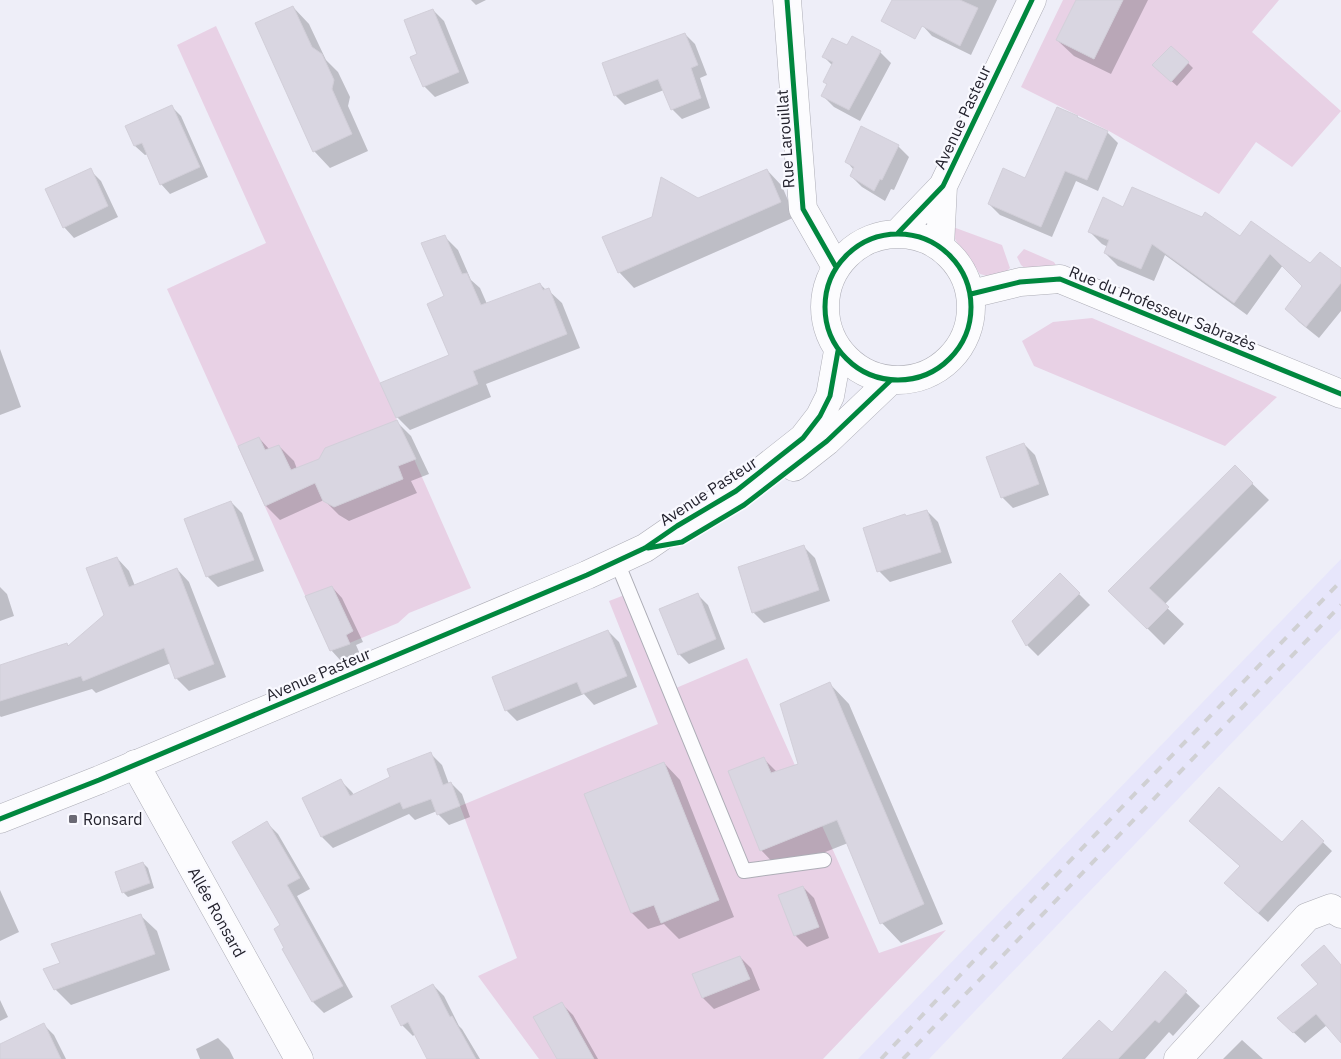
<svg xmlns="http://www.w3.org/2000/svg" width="1341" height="1059" font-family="'IBM Plex Sans',sans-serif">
<rect width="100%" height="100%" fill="#eeeef8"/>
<!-- built -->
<path fill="#e7e6fb" d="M1341,559V629L929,1059H858Z"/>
<!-- green -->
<path fill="#e8d1e5" d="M1063,0H1279L1252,32L1341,111L1292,167L1256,142L1219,194L1109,131L1021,87Z
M216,26L380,382L471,588L409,613L398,623L330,651L167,289L266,243L177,45Z
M953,227L1002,245L1010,268L1003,275L987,276L980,274L956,241L953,234Z
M1024,249L1054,262L1058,269L1027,270L1021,265L1017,257Z
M1092,318L1277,397L1225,446L1034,366L1022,341L1053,322Z
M635,591L676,688L747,658L879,953L946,930L823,1059H539L478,976L517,958L460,806L658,724L609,601Z"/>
<!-- shadow -->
<path fill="#0003" d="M471,0H486L476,5Z
M934,0H997L971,55L932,36L922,25Z
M1077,0H1148L1111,74L1074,56L1057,40Z
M293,7L309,24L326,60L338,72L350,97L348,106L368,151L330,168L314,151Z
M433,10L444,21L469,83L435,97L424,86Z
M685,34L695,44L707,75L700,78L710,108L682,119L672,109L664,90L625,105L615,95Z
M847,47L880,52L891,63L860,121L834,107L823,96L828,85L824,81L833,66L823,56Z
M1188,63L1193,68L1177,86L1159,70Z
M172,107L181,116L208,177L170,194L161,184L148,154L145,155L135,146L127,127Z
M1077,117L1080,120L1107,132L1118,143L1098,191L1076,181L1052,237L1000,215L989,204L1026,180Z
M862,128L898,146L909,157L894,190L891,189L885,201L862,187L851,176L854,170L846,161Z
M90,170L101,181L118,217L74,238L64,227Z
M767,170L782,186L795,217L634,288L619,272L698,199Z
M1124,209L1240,238L1310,265L1341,270V311L1319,338L1299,322L1287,309L1303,286L1283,265L1247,315L1165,255L1154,281L1118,266L1105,253L1108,247L1102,244L1089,231Z
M444,236L458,250L471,280L480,288L487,304L540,284L546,290H548L562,303L580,348L486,384L491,397L410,430L397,417L451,356L446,297Z
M0,349L21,407L0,415Z
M396,421L411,436L429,474L411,481L417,493L349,521L339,515L324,500L280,520L266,506L239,447L259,438L270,450L279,446L294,461L297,469L320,460Z
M1024,444L1035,455L1049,495L1013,508L1002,497Z
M1235,467L1269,500L1164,605L1184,624L1164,645L1110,591Z
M231,502L242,513L264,571L218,587L207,576Z
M927,511L938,522L952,563L890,582L879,571Z
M804,547L815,558L830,601L764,623L753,612Z
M117,558L129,571L135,586L177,569L189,582L226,677L189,691L176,678L171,663L96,693L92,689L1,717L0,716V666L66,644L69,647L105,615Z
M1060,575L1090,605L1038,656L1027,645L1014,621Z
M0,587L7,594L14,616L0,621Z
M332,587L342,598L363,642L356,645L360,654L341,661L331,650Z
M698,595L708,605L725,649L689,664L679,654Z
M608,631L619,642L637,687L594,705L584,694L517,721L506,710Z
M830,684L849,704L943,924L901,943L882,923L848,843L780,870L761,850L764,759L777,772L799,764Z
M431,754L442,765L449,784L451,783L462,794L470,817L449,825L438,814L437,811L415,820L409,814L333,848L322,837L341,781L352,792L354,795L392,778Z
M664,763L680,780L734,917L679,939L664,924L648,929L632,913L585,795Z
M1190,821L1282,843L1302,822L1332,851L1268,922L1235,893L1241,867Z
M267,823L278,834L310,889L297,896L353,997L324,1013L313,1002L283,950L286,948Z
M143,863L148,868L154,888L128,897L123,892Z
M803,887L814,898L829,938L807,947L796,936L780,896Z
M0,890L19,932L0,941Z
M140,915L157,931L170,970L71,1005L55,989L62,964Z
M740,957L751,968L760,990L714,1009L703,998L694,974Z
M1341,965V1041L1327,1025L1305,1043L1290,1029Z
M1165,973L1200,1006L1173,1036L1169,1032L1145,1059H1065L1112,1033Z
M433,985L444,996L459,1026L462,1029L480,1059H429L415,1034L413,1036L402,1025Z
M0,1000L8,1017L0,1021Z
M562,1004L573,1015L598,1059H559Z
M44,1025L54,1035L66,1059H5L0,1049V1046Z
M218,1038L229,1049L234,1059H200L196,1049Z
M1242,1040L1263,1059H1223Z"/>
<!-- building -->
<path fill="#d9d6e1" stroke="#d2cfd9" d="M892,0H960L978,8L960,46L922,26L915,39L881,21Z
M1076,0H1123L1094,59L1056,40Z
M293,6L312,47L322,54L334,80L332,89L352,134L313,152L255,23Z
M433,9L459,72L423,87L410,57L417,54L404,20Z
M685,33L698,65L691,68L701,98L671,110L658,79L614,96L602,63Z
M852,36L881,51L849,110L821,96L827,84L823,82L833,62L822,57L832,38L847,45Z
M1171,46L1189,62L1171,82L1152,65Z
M172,105L200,167L160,185L142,143L134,146L125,126Z
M1057,107L1078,116L1077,117L1108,131L1087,180L1065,171L1041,227L988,204L1003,168L1025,178Z
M861,126L899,145L882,180L880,179L874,191L850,176L854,167L845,162Z
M91,168L108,206L63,228L45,189Z
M767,169L781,202L618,273L602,237L652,217L661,177L698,198Z
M1132,187L1202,217L1205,212L1240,236L1251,221L1310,263L1320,252L1341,268V283L1306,327L1285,309L1302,286L1270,254L1234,303L1152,244L1141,269L1104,253L1109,240L1088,232L1103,197L1123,207Z
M445,235L462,274L467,273L481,305L540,283L543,290L549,288L567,334L473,371L478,384L396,418L380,383L449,355L427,304L444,296L421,243Z
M397,420L416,459L398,466L403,479L334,507L323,501L315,483L265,506L238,446L259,437L265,450L279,445L291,470L319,459L325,448Z
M1024,443L1039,484L1001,498L986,457Z
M1235,465L1253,483L1149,588L1169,607L1147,629L1108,591Z
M231,501L254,560L206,577L184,519Z
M927,510L941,552L877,572L863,528L905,514L906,516Z
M804,545L819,590L752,613L738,567Z
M117,557L129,587L177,568L214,664L175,679L164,648L83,681L81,676L0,701V665L67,643L68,646L104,615L86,568Z
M1060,573L1080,593L1026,646L1012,621Z
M332,586L353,631L346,635L350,644L330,651L305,596Z
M698,593L716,639L678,655L659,609Z
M608,630L627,676L582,694L577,682L505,711L492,677Z
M830,682L924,904L880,924L837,820L760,851L728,771L764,757L771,773L798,764L780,704Z
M431,752L443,785L451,782L460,806L437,815L431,799L403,809L400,802L321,837L302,798L341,779L350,796L390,777L387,769Z
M664,762L719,900L661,923L654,905L631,913L584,794Z
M1219,787L1282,842L1302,820L1324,841L1258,913L1224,883L1240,866L1189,821Z
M267,821L300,878L287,885L343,986L312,1002L282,949L284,948L274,929L280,925L232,842Z
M143,862L150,883L122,893L115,872Z
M803,886L819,927L794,936L778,895Z
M141,914L155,954L54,990L43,969L60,963L51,944Z
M1324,945L1341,965V1043L1316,1014L1293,1033L1277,1018L1318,984L1301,965Z
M740,956L750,979L702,998L692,974Z
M1165,971L1187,991L1159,1023L1155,1020L1118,1059H1062L1099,1020L1112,1032Z
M433,984L450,1017L452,1016L476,1059H427L408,1022L401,1026L391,1006Z
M562,1002L594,1059H557L533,1017Z
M44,1023L61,1059H0V1044Z"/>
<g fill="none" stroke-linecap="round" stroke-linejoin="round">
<!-- lane casing -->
<g stroke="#adadb6" stroke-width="16">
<path id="lane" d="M617,562L744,871L824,860"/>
</g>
<!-- street casing -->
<g stroke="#adadb6" stroke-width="29">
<path id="street" d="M787,0L803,209L836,267
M971,294L1020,282L1060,279L1341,394
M135,764L299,1059
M1178,1059L1307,917L1331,908L1341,914"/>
</g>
<!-- primary casing -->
<g stroke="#adadb6" stroke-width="29">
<path id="primary" d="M898,233L943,186L1032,0
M825 307a73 73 0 1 1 146 0a73 73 0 1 1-146 0Z
M940,246L943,186
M794,467L827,441L891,380
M0,819L99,780L587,575L645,548L677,526L736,491L803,438L820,416L830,396L838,351"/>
</g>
<!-- lane -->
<use href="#lane" stroke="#fcfcfe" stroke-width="14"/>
<!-- street -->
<use href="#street" stroke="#fcfcfe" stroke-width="28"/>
<!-- primary -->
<use href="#primary" stroke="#fcfcfe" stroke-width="28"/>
<!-- rail -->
<path stroke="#d0d0d3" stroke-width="4" stroke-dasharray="9 9" stroke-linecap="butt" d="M881,1059L1001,932L1341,581
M903,1059L1341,605"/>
<!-- cycleway casing -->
<g stroke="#f9f9ff" stroke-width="8">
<path id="cycleway" d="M787,0L803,209L836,267
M898,233L943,186L1032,0
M825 307a73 73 0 1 1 146 0a73 73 0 1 1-146 0Z
M971,294L1020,282L1060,279L1341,394
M648,548L682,542L744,505L827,441L891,380
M0,819L99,780L587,575L645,548L677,526L736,491L803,438L820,416L830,396L838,351"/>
</g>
<!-- cycleway -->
<use href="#cycleway" stroke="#00873e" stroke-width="5"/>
</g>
<!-- markers -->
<rect fill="#6a6974" stroke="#f9f9ff" stroke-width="2" x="68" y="814" width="10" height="10" rx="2.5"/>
<g text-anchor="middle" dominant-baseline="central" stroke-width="4.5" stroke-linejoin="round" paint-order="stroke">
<!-- street labels -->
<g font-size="16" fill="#23222d" stroke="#f9f9ff">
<text transform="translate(962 117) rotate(-65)">Avenue Pasteur</text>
<text transform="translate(785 139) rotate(-94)">Rue Larouillat</text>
<text transform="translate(1163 308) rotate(22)">Rue du Professeur Sabrazès</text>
<text transform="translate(708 491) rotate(-33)">Avenue Pasteur</text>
<text transform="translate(318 674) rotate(-23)">Avenue Pasteur</text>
<text transform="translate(217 912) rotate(61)">Allée Ronsard</text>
</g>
<!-- poi labels -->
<g font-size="16" fill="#23222d" stroke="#f9f9ff" text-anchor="start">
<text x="83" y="819">Ronsard</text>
</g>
</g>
</svg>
